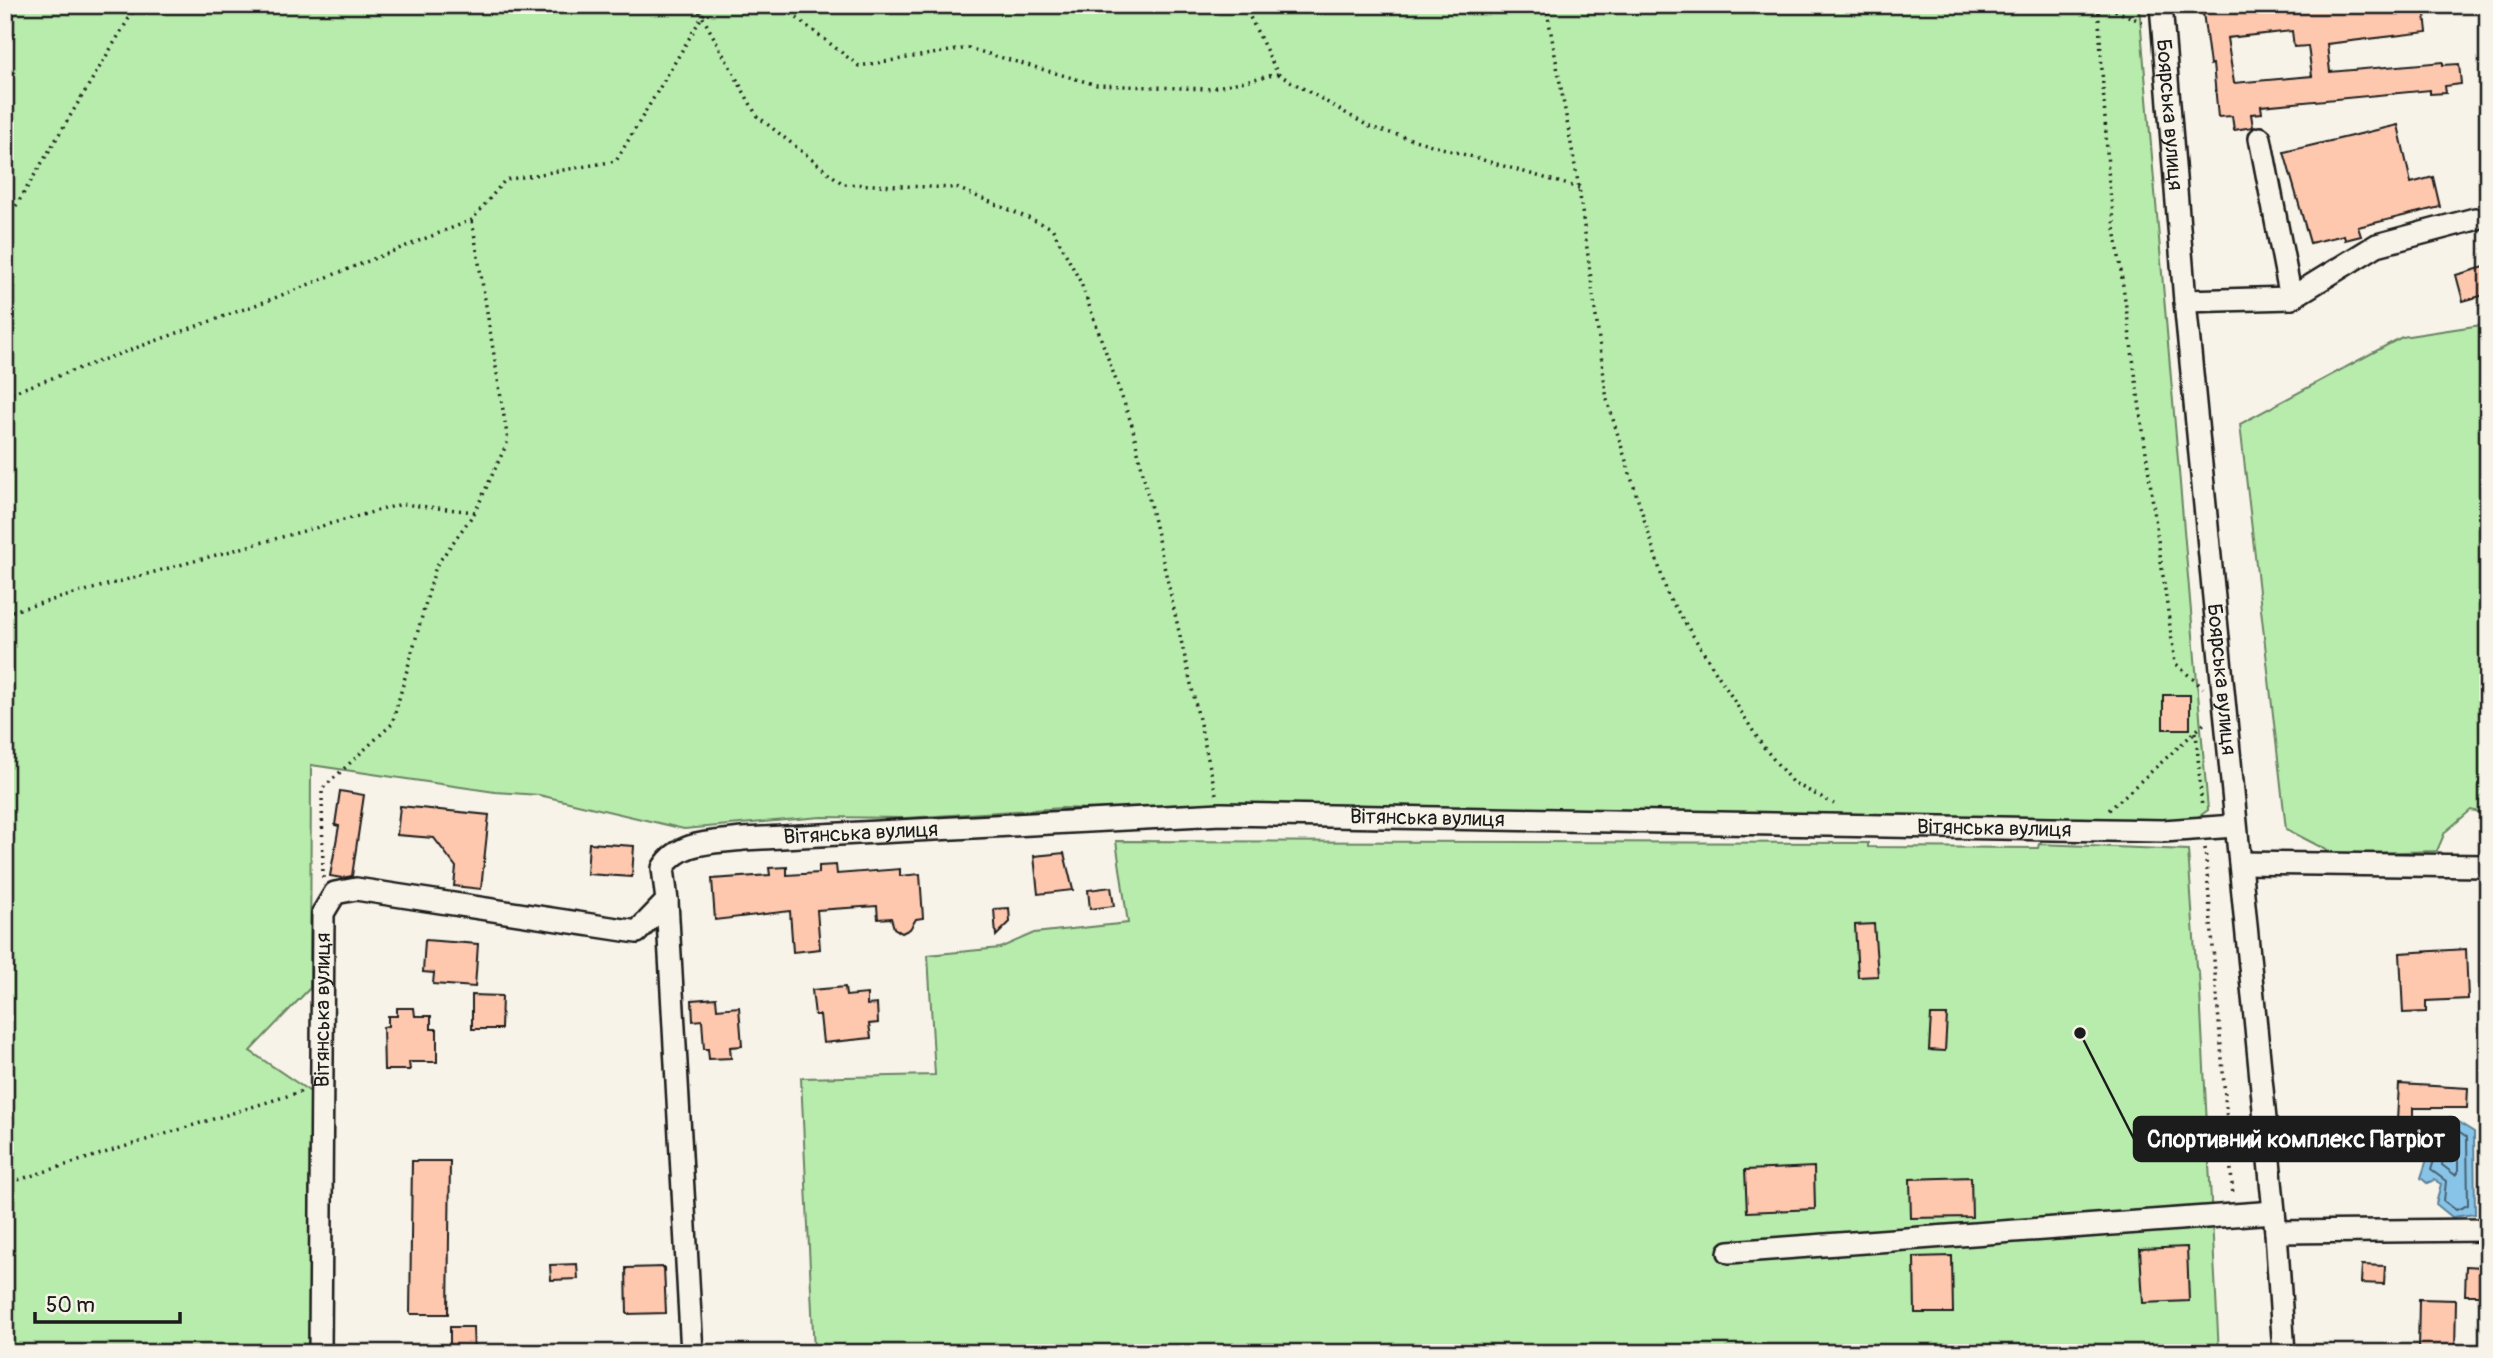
<svg xmlns="http://www.w3.org/2000/svg" width="2493" height="1358" font-family="Pangolin,sans-serif">
<rect width="100%" height="100%" fill="#f7f3e8"/>
<filter id="ink" filterUnits="userSpaceOnUse"><feTurbulence type="fractalNoise" baseFrequency=".0143" numOctaves="2"/><feDisplacementMap in="SourceGraphic" scale="14" xChannelSelector="R" yChannelSelector="G"/><feConvolveMatrix kernelMatrix="1 2 1 2 8 2 1 2 1" color-interpolation-filters="sRGB"/></filter>
<g filter="url(#ink)">
<!-- green -->
<path fill="#b8ecad" stroke="#6a8464" stroke-width="2" d="M5,5H2139L2208,810L2170,838L1616,827L1063,808L905,818L821,817L684,829L539,795L495,792L311,765L310,988L250,1051L312,1093L314,1353H5Z
M2488,324V851H2484V813L2471,810L2445,832L2437,851L2334,854L2286,829L2240,424L2402,337Z
M1116,841L1868,843V847L2038,848L2039,844L2188,850L2196,967L2199,973L2219,1353H814L801,1078L935,1075L928,955L1000,948L1034,933L1128,923Z"/>
<!-- water -->
<path fill="#88c4e8" stroke="#5d8196" stroke-width="2" d="M2450,1117L2474,1132L2475,1214L2452,1217L2436,1204L2441,1184L2434,1180L2427,1183L2421,1178L2430,1150L2428,1126Z"/>
<g fill="none" stroke-linecap="round" stroke-linejoin="round">
<!-- shore -->
<path stroke="#475f6e" stroke-width="2" d="M2450,1125L2467,1137L2468,1205L2456,1210L2444,1201L2446,1181L2431,1170L2437,1151L2436,1132Z
M2450,1135L2458,1142V1172L2455,1175L2442,1165L2445,1138Z"/>
</g>
<!-- building -->
<path fill="#fec8af" stroke="#1c1c1c" stroke-width="2" fill-rule="evenodd" d="M2202,5H2295L2296,9L2325,5H2424L2427,32L2327,44L2330,72L2443,62V65L2459,64L2461,84L2445,86L2446,93L2430,94V90L2261,106L2262,113L2251,114L2253,127L2234,130L2232,116L2218,117L2213,64L2210,65ZM2292,31L2294,47L2308,46L2312,76L2234,83L2227,38Z
M2398,125L2411,183L2433,177L2440,207L2358,227L2361,236L2345,240L2344,235L2310,243L2284,152Z
M2488,266V294L2463,301L2456,275Z
M2163,695H2190V729H2163Z
M340,791L364,795L352,876L342,878L330,876L339,826L335,825Z
M400,806L489,815L481,889L454,886L456,867L434,838L397,835Z
M589,843L634,846L632,877L587,874Z
M1064,853L1073,890L1038,894L1034,856Z
M836,865L837,874L900,869V876L920,874L923,918L916,919L910,929L902,933L894,928L891,918L878,919L877,906L817,910L820,949L793,952L790,911L715,920L712,879L770,875L769,868L787,867V875L819,873V866Z
M1111,887L1114,906L1090,909L1088,890Z
M1009,908L1010,922L996,936L994,909Z
M1874,924L1878,976L1858,977L1855,925Z
M425,940L478,944L475,987L433,984L434,973L423,972Z
M2466,949L2468,999L2426,1001V1012L2403,1013L2400,953Z
M845,987L846,996L867,994V1005L877,1004L878,1023L869,1024L871,1038L823,1043L820,1015H815L812,990Z
M472,995L502,996L501,1029H472Z
M716,998L717,1009L739,1007L742,1046L730,1047L731,1058L709,1059L708,1049H704L702,1020L693,1021L692,1000Z
M397,1008H414L415,1016H431V1029H437V1062H409L410,1070H384L383,1027L388,1026V1016H397Z
M1931,1015H1947L1945,1051L1929,1050Z
M2399,1084L2468,1088L2467,1108H2413V1152H2385V1121H2397Z
M412,1161H450L448,1314H410Z
M1814,1167L1815,1209L1747,1212L1745,1170Z
M1971,1177L1972,1217L1911,1218L1910,1179Z
M2187,1247L2189,1301L2143,1303L2140,1249Z
M1952,1256L1953,1313H1915L1914,1257Z
M577,1264L578,1279L551,1280L550,1265Z
M2362,1265L2385,1266L2384,1284L2361,1283Z
M2466,1266L2482,1267L2481,1295H2465Z
M664,1267L666,1313L627,1314L626,1268Z
M2419,1299L2456,1300L2455,1352L2418,1351Z
M450,1327H473L474,1352L450,1353Z"/>
<g fill="none" stroke-linecap="round" stroke-linejoin="round">
<!-- minor casing -->
<g stroke="#1c1c1c" stroke-width="26">
<g id="minor">
<path id="s1" d="M2161,5L2185,301L2276,1232L2284,1353"/>
<path d="M2260,138L2291,298"/>
<path d="M2185,301L2291,298L2377,245L2475,219"/>
<path d="M2240,863L2488,866"/>
<path d="M667,901L692,1353"/>
<path d="M2276,1232L2488,1230"/>
<path d="M1729,1252L2274,1212"/>
<path id="s2" d="M320,1353L323,913L335,893L356,889L637,932L667,901L663,868C680,840 713,843 743,839L1221,814L2163,831L2235,826"/>
</g>
</g>
<!-- path -->
<path stroke="#1c1c1c" stroke-width="3.5" stroke-dasharray="2 5" stroke-linecap="butt" d="M5,5H6
M696,5L757,116L843,184L957,188L1052,228L1081,283L1132,425L1216,794
M780,5L859,66L968,48L1097,85L1207,89L1278,74
M1244,5L1278,74L1370,127L1579,188
M1546,5L1579,188L1607,400L1668,596L1762,745L1792,782L1834,804
M2098,5L2109,184L2175,663L2203,688
M2102,5L2142,22
M5,224L137,5
M5,395L272,299L472,220L505,180L616,161L709,5
M5,613L402,504L475,512L508,441L472,220
M2196,732L2202,808
M2109,810L2207,721
M2205,848L2233,1196
M323,878L322,789L392,724L436,566L475,512
M5,1184L303,1091"/>
<!-- minor -->
<use href="#minor" stroke="#f7f3e8" stroke-width="21"/>
</g>
</g>
<g text-anchor="middle" dominant-baseline="central" stroke-width="5" stroke-linejoin="round" paint-order="stroke">
<!-- street labels -->
<g font-size="21" fill="#1c1c1c" stroke="#f7f3e8">
<text stroke="none"><textPath href="#s1" startOffset="110">Боярська вулиця</textPath></text>
<text stroke="none"><textPath href="#s1" startOffset="677">Боярська вулиця</textPath></text>
<text stroke="none"><textPath href="#s2" startOffset="1619">Вітянська вулиця</textPath></text>
<text stroke="none"><textPath href="#s2" startOffset="2186">Вітянська вулиця</textPath></text>
<text stroke="none"><textPath href="#s2" startOffset="1052">Вітянська вулиця</textPath></text>
<text stroke="none"><textPath href="#s2" startOffset="343">Вітянська вулиця</textPath></text>
</g>
</g>
<!-- callouts -->
<path fill="none" stroke="#1c1c1c" stroke-width="2.5" d="M2080 1033L2134 1139"/>
<circle fill="#1c1c1c" stroke="#f7f3e8" stroke-width="2.5" cx="2080" cy="1033" r="7"/>
<rect fill="#1c1c1c" stroke="#1c1c1c" stroke-width="2.5" x="2134" y="1117" width="325" height="44" rx="7"/>
<g font-size="23" text-anchor="middle" font-weight="bold" fill="#fff">
<text x="2296" y="1147">Спортивний комплекс Патріот</text>
</g>
<!-- margin -->
<rect width="2493" height="1358" fill="none" stroke="#f7f3e8" stroke-width="28"/>
<rect x="14" y="14" width="2465" height="1330" fill="none" stroke="#1c1c1c" stroke-width="2.5" filter="url(#ink)"/>
<!-- scale -->
<path d="M35 1312v10h145v-10" fill="none" stroke="#1c1c1c" stroke-width="3.5"/>
<text x="46" y="1312" font-size="21" fill="#1c1c1c" stroke="#f7f3e8" stroke-width="5" paint-order="stroke">50 m</text>
</svg>
